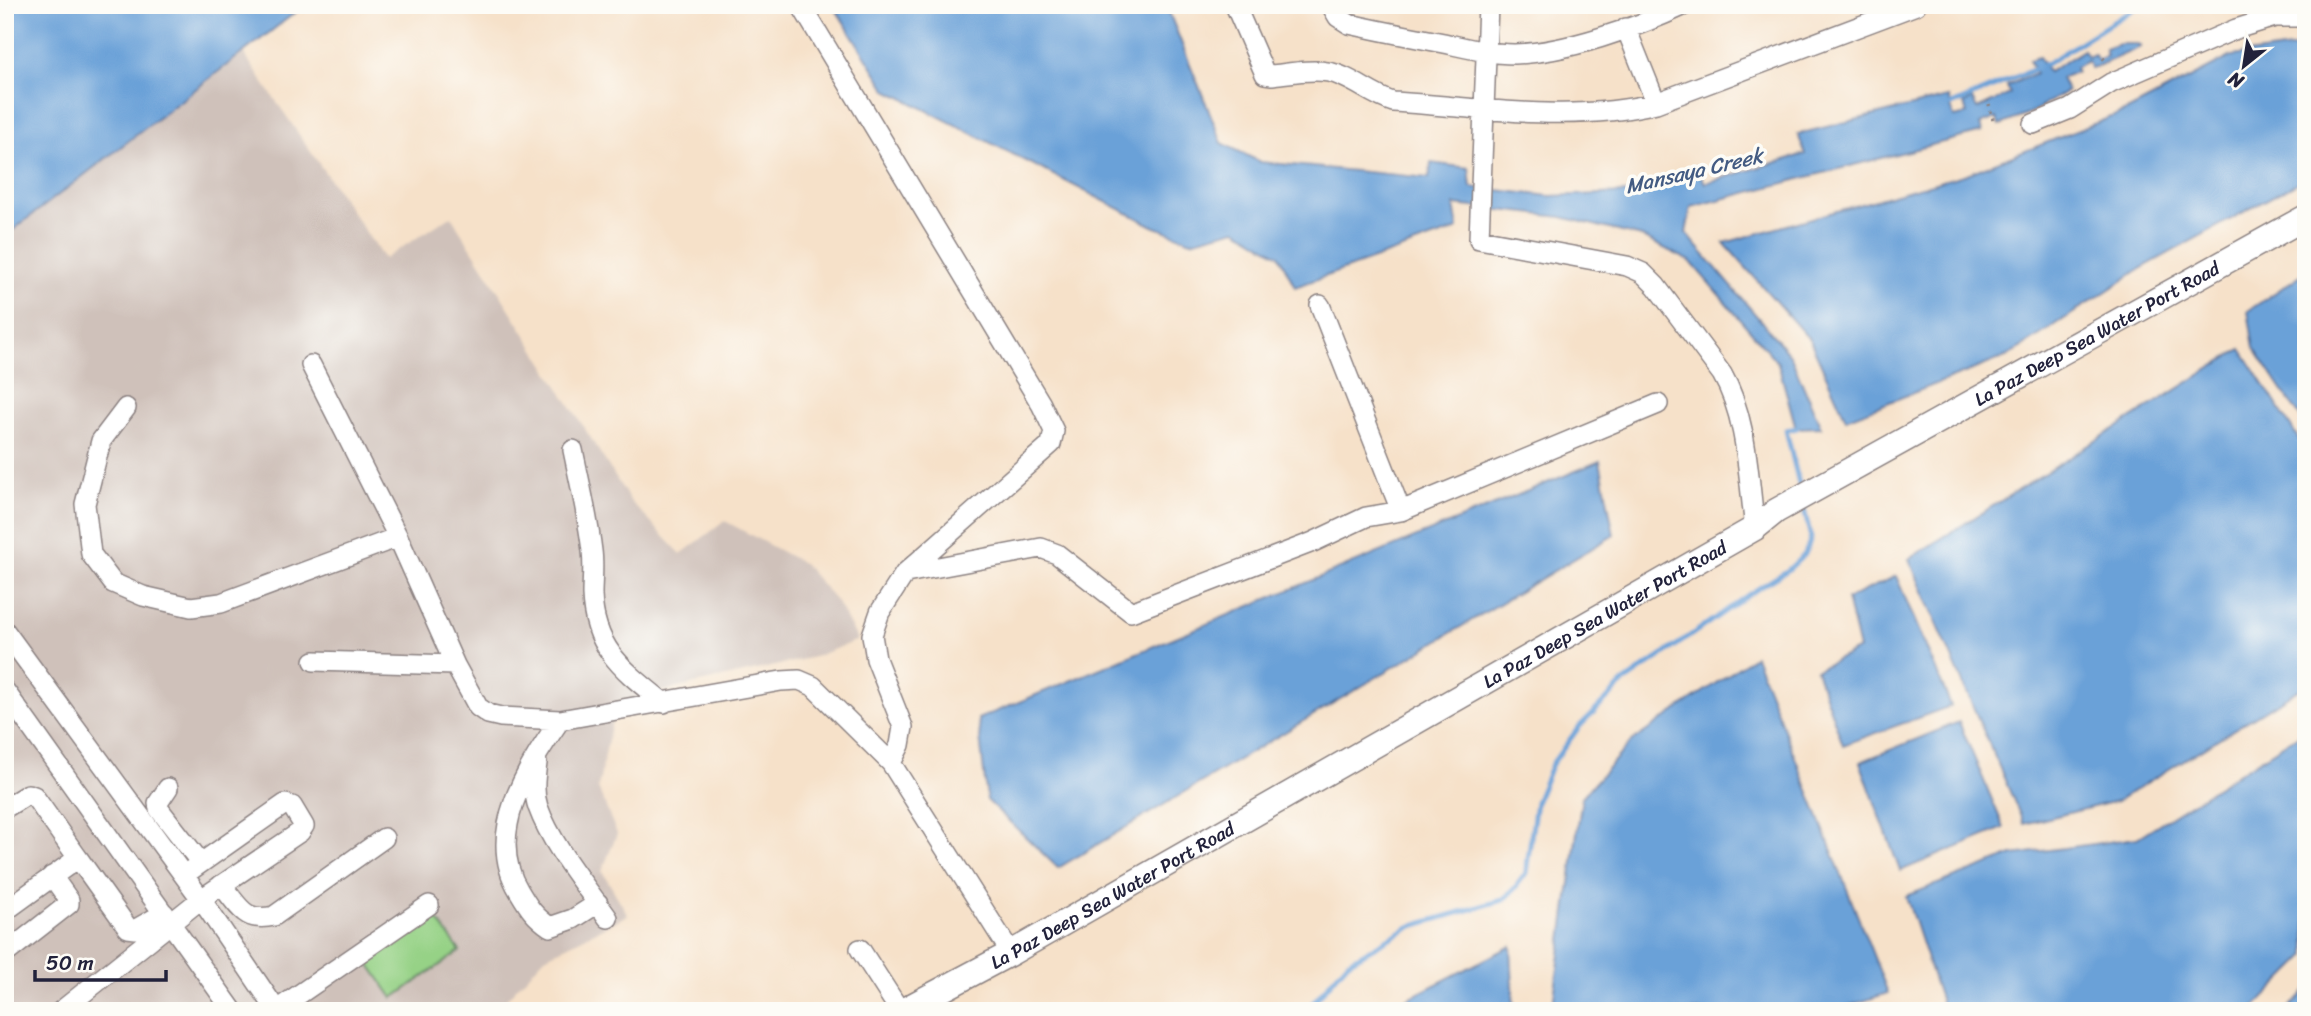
<svg xmlns="http://www.w3.org/2000/svg" width="2311" height="1016" font-family="Sriracha,sans-serif">
<rect width="100%" height="100%" fill="#fdfcf7"/>
<filter id="ink" filterUnits="userSpaceOnUse"><feTurbulence type="fractalNoise" baseFrequency=".0143" numOctaves="2"/><feDisplacementMap in="SourceGraphic" scale="14" xChannelSelector="R" yChannelSelector="G"/><feConvolveMatrix kernelMatrix="1 2 1 2 8 2 1 2 1" color-interpolation-filters="sRGB"/></filter>
<filter id="wash" filterUnits="userSpaceOnUse"><feTurbulence type="fractalNoise" baseFrequency=".00686" numOctaves="4" result="noise"/><feDisplacementMap in="SourceGraphic" scale="28" xChannelSelector="R" yChannelSelector="G"/><feGaussianBlur stdDeviation="1.57" result="paint"/><feColorMatrix in="noise" values="0 0 0 0 0 0 0 0 0 0 0 0 0 0 0 0 0 1.4 0 .05"/><feComposite in="paint" operator="in"/></filter>
<g filter="url(#wash)">
<rect width="100%" height="100%" fill="#f6e1c9"/>
<!-- industrial -->
<path fill="#cfc1ba" d="M244,54L384,259L451,216L631,502L681,554L725,521L804,564L836,601L858,640L814,657L616,702L598,788L617,834L602,871L628,915L545,957L495,1011H5V236Z"/>
<!-- green -->
<path fill="#96d286" stroke="#5c7a60" stroke-width="2" d="M435,916L460,951L393,998L368,962Z"/>
<!-- water -->
<path fill="#6ba1d8" stroke="#46628a" stroke-width="2" d="M5,5H305L5,236Z
M833,5H1166L1222,143L1260,162L1429,178L1431,163L1469,168L1471,187L1550,196L1629,193L1697,166L1705,183L1805,154L1798,134L1948,97L1954,117L1967,114L1964,103L1972,99L1977,109L2010,94L2007,86L2036,73L2029,60L2039,57L2048,72L2084,50L2088,57L2094,54L2098,60L2107,56L2105,49L2119,44H2138L2141,47L2091,69L2088,61L2075,67L2076,72L2061,78L2067,91L2029,114L2000,125L1996,118L1980,124L1982,132L1691,207L1686,233L1790,355L1821,427L1796,428L1778,363L1690,261L1642,237L1562,217L1454,205L1458,229L1295,287L1279,255L1236,229L1191,241L1153,226L887,90Z
M2306,46V178L2140,269L2008,356L1846,419L1810,340L1724,243L1967,174L2129,110L2232,56Z
M2301,275L2306,282V426L2254,348L2248,311Z
M2241,349L2306,450V685L2117,801L2024,824L1909,559Z
M1600,461L1614,535L1058,868L987,800L978,719Z
M1896,576L1951,706L1843,745L1816,670L1859,649L1847,599Z
M1755,656L1888,993L1833,1011H1552L1582,797L1631,742Z
M1959,722L2004,828L1900,871L1860,762Z
M2306,730V956L2251,1011H1944L1906,896L2013,855L2137,838Z
M1511,946L1514,1011H1390L1397,1004Z
M2306,991V1011H2286Z"/>
<g fill="none" stroke-linecap="round" stroke-linejoin="round">
<!-- stream -->
<path stroke="#6ba1d8" stroke-width="5" d="M1945,108L2046,64L2140,5
M1797,428L1786,430L1800,488
M1306,1011L1348,962L1409,927L1503,900L1515,888L1526,873L1536,802L1552,764L1579,727L1624,682L1751,593L1788,570L1805,554L1811,538L1803,505"/>
</g>
</g>
<g filter="url(#ink)">
<g fill="none" stroke-linecap="round" stroke-linejoin="round">
<!-- minor casing -->
<g stroke="#8c8282" stroke-width="22">
<path id="minor" d="M801,5L1041,404L1054,431L1051,444L905,573L880,612L872,635L876,659L903,727L900,745L891,763
M1235,5L1265,74L1272,75C1290,73 1311,69 1328,72C1351,76 1370,95 1393,102C1479,107 1571,124 1656,103L1916,5
M1331,5L1338,17L1349,24C1380,31 1412,37 1444,43C1467,48 1490,54 1514,54C1565,53 1638,27 1685,5
M1488,5L1479,239L1627,266L1643,273L1656,286L1722,374C1748,419 1748,478 1755,528
M1626,28L1656,103
M2033,124L2070,109L2111,83L2236,29L2275,17H2306
M1320,305L1401,511
M311,365L398,537L455,665L478,707L488,714L501,717L560,720L781,681L799,680L813,686L891,763L1011,953
M126,408L101,441L85,504L91,554L113,583L143,596L191,607L221,603L398,537
M573,450C580,484 588,517 592,551C594,566 592,580 592,595C594,650 625,671 664,703
M906,573L1041,548L1057,554L1131,612L1313,542L1366,517L1401,511L1658,404
M5,631L201,899L277,1011
M314,661L455,665
M5,691L233,1011
M560,720C527,768 484,834 519,891C529,908 534,916 550,927L573,919L598,903
M537,763C535,778 533,792 538,807C552,846 585,885 608,918
M168,788L158,803L159,809L201,863
M5,808L28,794L34,796L78,858
M221,885C240,906 243,923 274,916L384,838
M5,911L78,858L128,928L136,929L164,913
M860,949L900,1011
M5,954L69,904V900L52,876
M61,1011L201,899L300,832L304,826L292,806L285,804L184,875
M275,1011L429,905"/>
</g>
<!-- major casing -->
<g stroke="#8c8282" stroke-width="27">
<g id="major">
<path id="s1" d="M902,1011L1011,953L1755,528L1776,511L2306,217"/>
</g>
</g>
<!-- path -->
<path stroke="#8c8282" stroke-width="3.5" stroke-dasharray="2 5" stroke-linecap="butt" d="M2103,58L2107,62
M1989,104L1993,119"/>
<!-- minor -->
<use href="#minor" stroke="#fff" stroke-width="19"/>
<!-- major -->
<use href="#major" stroke="#fff" stroke-width="24"/>
</g>
</g>
<g text-anchor="middle" dominant-baseline="central" stroke-width="7" stroke-linejoin="round" paint-order="stroke">
<!-- street labels -->
<g font-size="19" fill="#22223b" stroke="#fdfcf7">
<text stroke="none"><textPath href="#s1" startOffset="1374">La Paz Deep Sea Water Port Road</textPath></text>
<text stroke="none"><textPath href="#s1" startOffset="807">La Paz Deep Sea Water Port Road</textPath></text>
<text stroke="none"><textPath href="#s1" startOffset="240">La Paz Deep Sea Water Port Road</textPath></text>
</g>
<!-- water labels -->
<g font-size="21" font-style="italic" fill="#435b82" stroke="#fdfcf7">
<text transform="translate(1694 171) rotate(-13)">Mansaya Creek</text>
</g>
</g>
<!-- margin -->
<rect width="2311" height="1016" fill="none" stroke="#fdfcf7" stroke-width="28"/>
<!-- north arrow -->
<g transform="translate(2244 66) rotate(210)" stroke="#fdfcf7" stroke-width="5" paint-order="stroke">
<path d="M0-5L12 26L0 18L-12 26Z" fill="#22223b"/>
<text y="-10" font-size="19" font-weight="bold" text-anchor="middle" fill="#22223b">N</text>
</g>
<!-- scale -->
<path d="M35 970v10h131v-10" fill="none" stroke="#22223b" stroke-width="3.5"/>
<text x="46" y="970" font-size="21" fill="#22223b" stroke="#fdfcf7" stroke-width="5" paint-order="stroke">50 m</text>
</svg>
